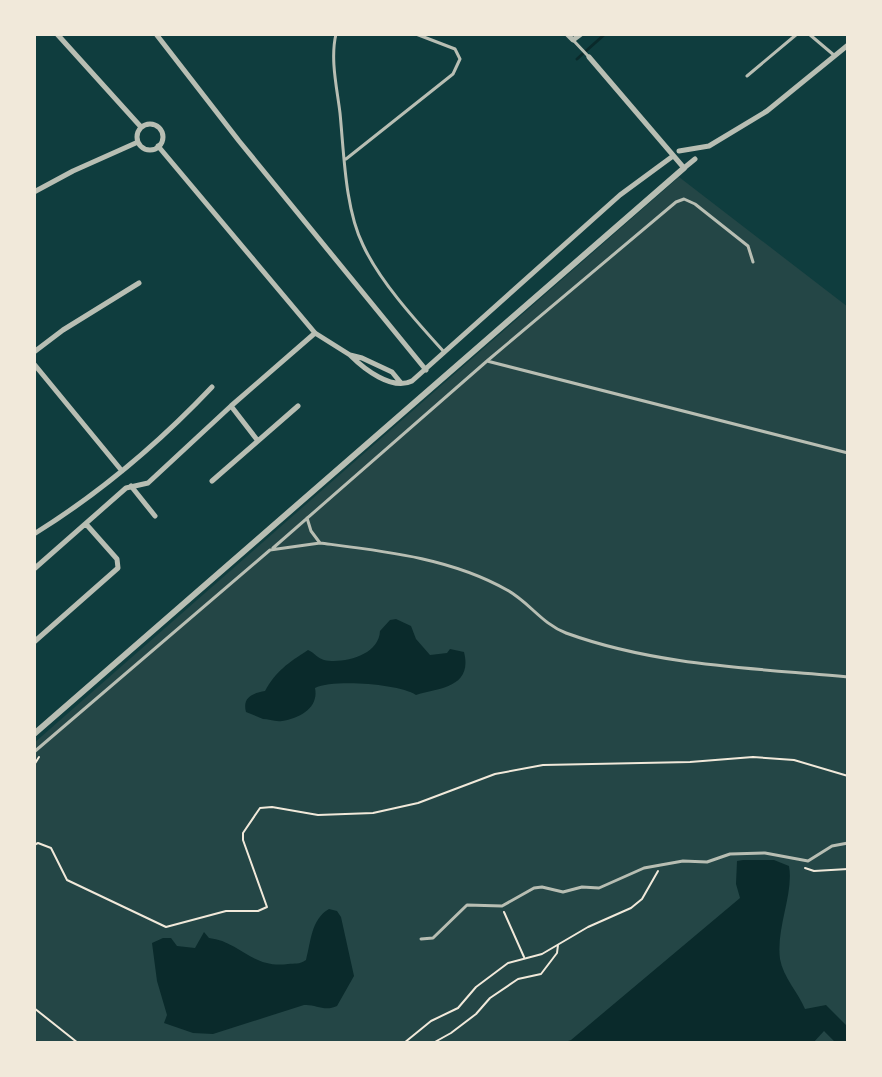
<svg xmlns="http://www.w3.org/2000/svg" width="882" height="1077" font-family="'Exo 2',sans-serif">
<rect width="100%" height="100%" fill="#0f3d3e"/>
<!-- green -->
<path fill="#244646" d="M679,177L848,307V1043H34V743Z"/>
<!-- water -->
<path fill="#0a2a2b" d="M396,619L411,626L416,639L430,655L447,653L450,649L464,652C473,688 439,688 416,695C399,684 334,679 315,688C319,707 301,718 282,721C275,722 268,719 263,719L246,712C242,697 253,693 265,691C276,671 288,663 308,650C315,653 317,658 324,660C342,664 379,656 380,631L390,620Z
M743,860H774L789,866C794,893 776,928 780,959C783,977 798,992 805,1009L826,1005L848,1027L846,1043H836L824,1031L813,1043H562L571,1040L740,898L736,884L737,861Z
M329,909L337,911L341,917L354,976L337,1006C324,1012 316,1004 304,1005L213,1034L193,1033L164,1023L167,1015L157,981L152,943L163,938H171L177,946L195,948L204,932L209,938C239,941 252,969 288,964C295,963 299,965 306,960C311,942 311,919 329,909Z"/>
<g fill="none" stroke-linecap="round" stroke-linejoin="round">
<!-- stream -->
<path stroke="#0a2a2b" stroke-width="3" d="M577,59L605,34"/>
<!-- path -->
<path stroke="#f1e9da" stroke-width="2" d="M34,765L39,757
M34,845L38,843L51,848L67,880L166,927L226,911H258L267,907L243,840V833L260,808L272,807L318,815L373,813L418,803L495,774L543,765L690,762L753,757L794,760L848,776
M805,868L814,871L848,869
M504,912L524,957
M34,1008L78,1043
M404,1043L431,1021L458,1008L476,987L508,963L542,954L588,927L631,908L642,899L658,871
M433,1043L451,1033L476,1014L490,998L518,979L541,974L557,953L558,945"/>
<!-- service -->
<path stroke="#b8beb3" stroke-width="3" d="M336,34C330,59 337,88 340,113C344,153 345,209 363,245C380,282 417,322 444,352
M809,34L835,56
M573,40L589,57
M747,76L797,34
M346,159L453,74L460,59L455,49L416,34
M487,361L848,453
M307,518L311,531L320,543
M273,548L487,361L676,202L684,199L695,204L748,246L753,262
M34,752L270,550L320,543C383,551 451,558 507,590C529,602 542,624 566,633C657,666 753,668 848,677
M421,939L433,938L467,905L502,906L534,888L542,887L563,892L582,887L599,888L644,868L683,861L707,862L730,854L765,853L808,861L832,846L848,843"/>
<!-- minor -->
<path stroke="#b8beb3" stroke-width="5" d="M57,34L141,127
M156,34L239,141L426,370
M567,34L573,40L581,34
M589,57L684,168L695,159
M137 137a13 13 0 1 1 26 0a13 13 0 1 1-26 0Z
M158,146L315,333L350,355L362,358L392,372L401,383
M679,151L709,146L767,111L848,45
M34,192L73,171L138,142
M34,352L63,330L139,283
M350,355C364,369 392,391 412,381L620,195L673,156
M34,364L122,471
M231,406L258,441
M212,481L298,406
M131,486L155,516
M34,534C100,493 159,443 212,387
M34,569L126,488L148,483L231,406L315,333
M34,642L118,568L117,559L86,524"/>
<!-- tertiary -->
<path stroke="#b8beb3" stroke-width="6" d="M34,734L684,168"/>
</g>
<!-- border -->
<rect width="882" height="1077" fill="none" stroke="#f1e9da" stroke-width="72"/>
</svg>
